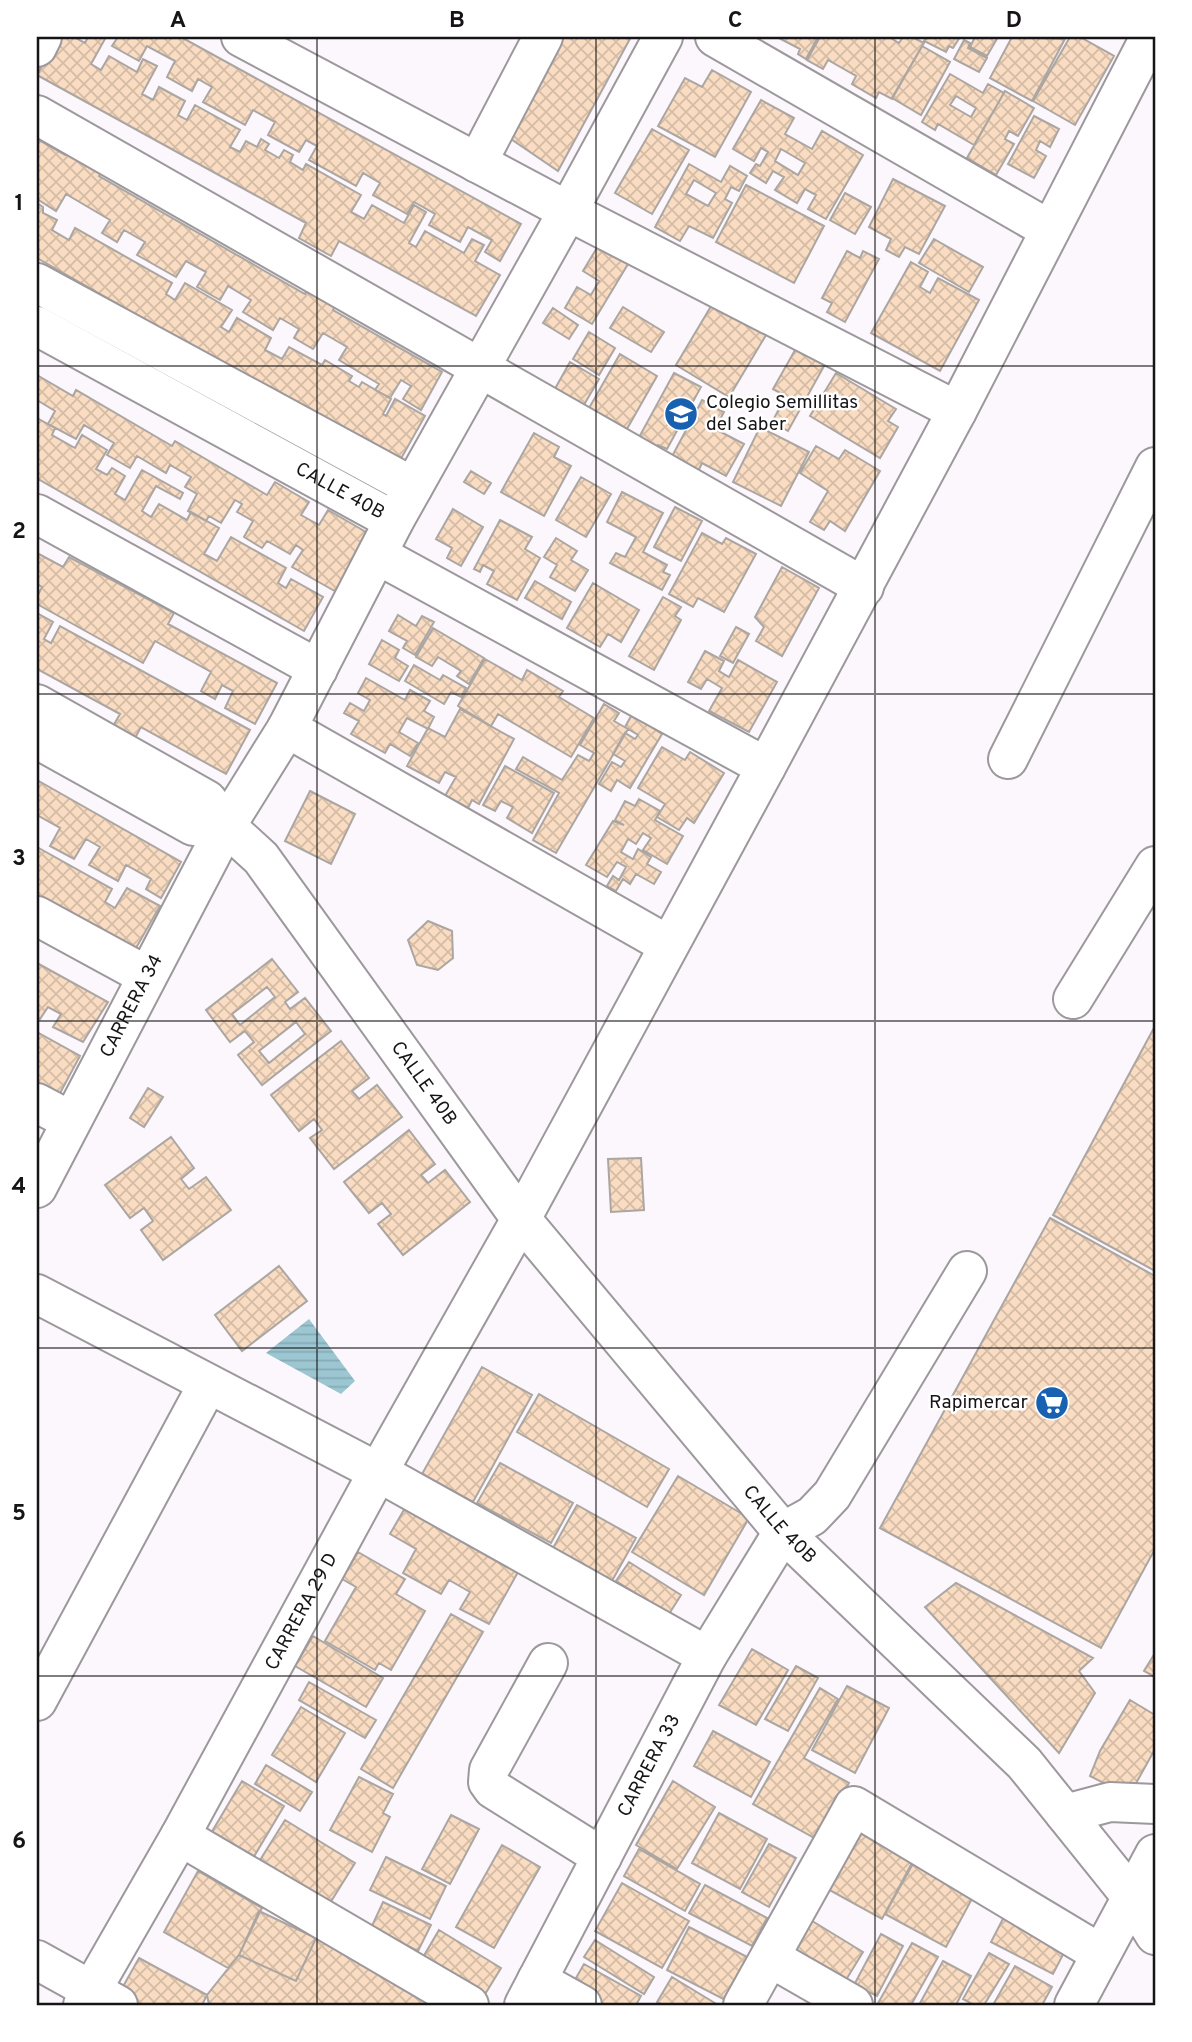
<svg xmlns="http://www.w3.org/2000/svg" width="1192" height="2042" font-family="Overpass,sans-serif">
<defs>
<pattern id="water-rules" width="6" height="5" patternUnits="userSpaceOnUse" patternTransform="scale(1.75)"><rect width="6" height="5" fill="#9cc7d2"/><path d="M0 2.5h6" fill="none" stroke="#86aab4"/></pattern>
<pattern id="building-cross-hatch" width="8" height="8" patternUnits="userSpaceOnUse" patternTransform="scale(1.75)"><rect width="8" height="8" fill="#f9dcc1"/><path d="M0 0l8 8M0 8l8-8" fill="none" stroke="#d5bca5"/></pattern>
</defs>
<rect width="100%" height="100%" fill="#fcf7fc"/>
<!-- water -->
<path fill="url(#water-rules)" d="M309,1319L355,1381L341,1394L266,1353Z"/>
<!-- building -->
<path fill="url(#building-cross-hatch)" stroke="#aba6a2" stroke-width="2" fill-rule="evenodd" d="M57,37H74L85,43L88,37H106L91,64L101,70L109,56L137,72L143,59L157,66L142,94L153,100L159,87L185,101L178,115L187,120L195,105L240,130L230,147L240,152L246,141L257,147L261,139L269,144L265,150L279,158L284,150L293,155L290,162L303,170L306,164L361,195L351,212L364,219L372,205L404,223L414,205L426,212L409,243L416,247L425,231L464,253L472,239L484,245L475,261L500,275L476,316L339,241L331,256L299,238L306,223L37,75Z
M118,37H181L521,224L500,261L485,252L492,240L468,227L460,242L429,225L435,214L414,202L407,214L373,195L380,183L363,173L356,186L309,160L317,146L306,140L299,152L268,135L275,122L253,110L245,125L203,102L212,87L198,79L192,91L167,77L175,61L147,46L139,61L112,46Z
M563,37H631L558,171L508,137Z
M777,37H818L806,59L798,54L800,49Z
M820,37H889L899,43L903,37H912L924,43L892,99L879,92L876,98L852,84L856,76L828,60L823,69L807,60Z
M927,37H960L953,48L949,46L946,52L924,41Z
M975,37H998L987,56L970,47Z
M1012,37L1065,39L1032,101L990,78Z
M1070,37H1080L1114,56L1075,125L1033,101Z
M964,40L970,43L968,48L987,58L979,72L954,59Z
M922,46L950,62L921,115L892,98Z
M712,70L751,92L715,157L658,126L685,78L702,87Z
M950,74L983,93L988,84L1004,93L974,145L938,124L935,130L922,122ZM956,96L976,108L971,117L950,105Z
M1005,91L1034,108L1018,136L1009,131L1005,139L1014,144L996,175L967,158Z
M761,100L794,118L785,134L812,149L822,131L863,155L826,219L808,209L816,195L805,189L797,203L775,190L784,177L773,171L766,183L750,173L756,164L760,166L768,152L761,148L754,161L733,149ZM781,149L805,163L798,175L775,161Z
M1034,116L1059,129L1050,147L1040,141L1036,150L1046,156L1034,178L1008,164Z
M652,129L689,150L652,214L615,193Z
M75,138L109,158L99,176L305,294L312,281L340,297L333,310L442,372L421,410L403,399L411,386L401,380L390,398L375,390L379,384L339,360L347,347L323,333L313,349L294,338L299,329L280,318L273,330L243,312L251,300L228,286L220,300L197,287L206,272L186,261L176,277L137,255L145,242L124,230L117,242L102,233L110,220L66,194L56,211L37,199V139L65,155Z
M689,164L721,182L730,166L747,176L739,191L731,187L725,199L732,203L713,238L689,226L680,241L655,227ZM694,180L716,193L708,206L686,194Z
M893,179L945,206L919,254L905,247L899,257L886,250L891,239L869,227Z
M746,185L824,226L794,283L716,242Z
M845,193L871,207L855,234L830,220Z
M37,203L43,207V213L57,220L52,230L69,240L75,228L172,283L166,294L175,300L185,283L232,310L221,327L229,332L237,318L271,338L265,350L282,359L289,347L322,365L325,360L352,376L349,381L359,387L362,382L391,399L383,414L386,416L395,399L425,416L398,464L37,258Z
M934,239L983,267L969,292L919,263Z
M598,246L628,264L592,324L565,308L577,287L591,295L599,281L583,271Z
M847,251L860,258L863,251L879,259L845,322L827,312L832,303L822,298Z
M911,262L928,272L920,287L930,293L938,278L979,300L940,371L871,333Z
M713,303L766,335L729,397L676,365Z
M623,307L664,332L651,352L610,328Z
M553,308L578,325L569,339L543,323Z
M589,332L615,348L599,375L573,359Z
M799,343L828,359L788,431L772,422L786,396L773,389Z
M620,354L657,376L627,429L589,408Z
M570,362L599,379L581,410L552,394Z
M674,373L701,387L667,449L658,445L655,451L637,441Z
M836,373L896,409L888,421L898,427L880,458L810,416Z
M37,375L73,396L76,390L172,446L175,441L267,495L275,482L309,502L301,515L319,525L328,510L373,536L340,594L292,567L303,550L296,545L290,554L267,541L262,548L244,537L253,521L237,512L242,504L235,500L221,523L209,516L206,521L188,511L197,494L185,487L191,477L170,465L166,473L137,456L130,468L107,455L114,443L84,425L76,439L48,424L55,411L37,400Z
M702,400L724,412L715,429L744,444L726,476L702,463L696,476L669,462Z
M37,418L55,428L52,435L75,448L82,435L107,450L96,469L107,475L112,468L125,476L115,494L125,500L142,470L183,493L180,499L156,486L142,511L151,517L159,504L187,520L191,512L219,528L204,554L217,561L231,537L286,568L278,583L286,588L291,579L323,597L304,631L38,479L37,480Z
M760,427L809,452L781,506L733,482Z
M534,433L559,447L554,457L571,466L544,516L501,492Z
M816,446L839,459L845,450L880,471L845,531L830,521L824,530L810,522L828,491L800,473Z
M471,471L491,483L484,494L464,482Z
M581,477L611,494L586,537L556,520Z
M622,492L663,513L643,552L667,565L663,572L670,575L662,590L610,563L616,553L625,557L636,537L607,522Z
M675,507L702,521L681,561L654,547Z
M453,509L483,527L461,566L447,558L452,548L436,539Z
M500,520L532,537L525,549L540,558L517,600L487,584L494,571L483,565L480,572L474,569Z
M702,533L722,544L726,538L756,554L724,612L698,598L693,607L669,594Z
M556,538L577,551L571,560L588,570L575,591L550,577L557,565L544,557Z
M37,553L63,567L69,557L174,613L168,624L277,683L255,724L225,708L233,691L222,685L215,699L201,691L211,672L155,641L143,663L37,604V597L42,587L37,584Z
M782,567L819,588L782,656L756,641L764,627L755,617Z
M535,581L571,602L562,619L525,598Z
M593,583L639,610L621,642L608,634L600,647L567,628Z
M663,597L681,607L675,616L681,620L654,670L629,656Z
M37,613L53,622L44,639L51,643L60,626L250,730L226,774L141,727L135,738L113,726L120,714L37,669Z
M398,615L416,626L422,616L434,622L415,655L403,648L407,641L389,631Z
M736,627L749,634L733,663L720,656Z
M433,628L484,658L469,684L457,676L461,671L438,657L432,666L416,657Z
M382,640L399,650L395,658L408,666L399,681L369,664Z
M705,651L724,661L719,671L729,677L738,660L777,682L749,732L709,711L722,688L707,679L701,689L688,682Z
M485,659L522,680L527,670L563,691L559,697L594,718L571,757L498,714L491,726L458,706Z
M414,665L440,680L443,675L466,688L461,697L451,692L444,704L405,681Z
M366,678L405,700L410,690L430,701L424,711L434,717L428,729L407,718L399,732L418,743L410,756L390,744L385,753L351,734L359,721L344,713L350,703L364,711L370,700L358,693Z
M604,704L619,713L614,721L628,729L556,853L533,840L559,793L516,769L523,757L562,780L578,755L589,761L594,753L580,745Z
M460,709L514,739L479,804L472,800L468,808L445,796L456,777L445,772L439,783L407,766L428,728L445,737Z
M634,711L656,724L653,728L662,734L630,788L617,780L611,791L599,784L612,762L621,767L625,761L613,754L625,733L635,739L638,735L625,727Z
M662,747L685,760L690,752L724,773L694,823L687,818L679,830L657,817L665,804L638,788Z
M505,766L554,793L532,833L507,818L513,807L501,801L495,811L483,805Z
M37,780L181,862L161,898L146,889L151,879L126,865L118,881L89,865L100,847L86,839L74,859L50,846L60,828L37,815Z
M310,791L355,814L331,864L285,841Z
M639,799L660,811L655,820L683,836L667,864L643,850L651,838L643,833L636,844L628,839L621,852L633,859L638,849L651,857L647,864L661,872L654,884L636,874L630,884L623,879L616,891L607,886L613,876L619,880L626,867L617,862L607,877L586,865L613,821L624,825L615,820L625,801L635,806Z
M37,847L112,889L105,902L115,908L127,888L160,906L132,955L37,915Z
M428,921L452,931L453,958L438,970L417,965L408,940Z
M272,959L298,992L285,1002L290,1009L305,998L331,1031L262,1085L238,1055L254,1042L245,1031L230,1042L206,1010ZM267,987L275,997L240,1025L232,1014ZM296,1022L305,1034L269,1063L259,1051Z
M37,963L108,1002L83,1042L53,1027L61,1014L48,1007L40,1019L37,1017Z
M1155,1026V1271L1053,1215Z
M37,1032L80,1056L58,1097L37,1086Z
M341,1041L369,1078L352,1091L359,1099L377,1085L402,1117L334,1169L310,1138L322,1130L314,1119L299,1131L271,1095Z
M148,1088L163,1097L144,1127L130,1118Z
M409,1130L435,1164L421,1175L428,1183L445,1170L470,1202L403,1255L378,1224L391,1214L382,1203L369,1213L344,1182Z
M171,1137L194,1168L181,1179L189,1189L206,1177L231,1210L163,1260L141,1230L153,1221L144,1208L130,1218L105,1185Z
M641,1158L644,1210L611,1212L608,1159Z
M1050,1218L1155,1276V1549L1101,1648L880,1528Z
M279,1266L307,1301L242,1351L215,1315Z
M482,1367L532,1395L473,1502L422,1474Z
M539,1394L669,1469L647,1507L517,1432Z
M500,1463L573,1503L551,1543L477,1503Z
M678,1476L749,1518L704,1595L632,1552Z
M409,1501L522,1565L489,1624L460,1609L470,1592L449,1580L441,1594L403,1573L416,1549L390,1534Z
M577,1505L636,1538L612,1581L553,1548Z
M358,1552L405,1579L396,1594L425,1611L391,1670L379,1663L375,1670L325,1641L356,1587L342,1579Z
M629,1562L681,1595L669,1614L616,1581Z
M956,1583L1093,1658L1079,1671L1095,1693L1059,1753L925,1607Z
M451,1614L483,1632L393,1788L361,1769Z
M313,1636L383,1678L366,1707L295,1666Z
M752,1649L788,1670L756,1725L719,1705Z
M1155,1653V1677L1144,1671Z
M796,1666L818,1678L788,1731L765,1719Z
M309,1682L376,1720L365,1738L299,1700Z
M847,1686L889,1708L855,1773L812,1750Z
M820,1688L838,1699L804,1758L849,1783L816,1839L753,1804Z
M1130,1700L1155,1715V1749L1129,1796L1090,1776L1100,1751Z
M301,1707L345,1733L316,1782L272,1755Z
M713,1731L770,1762L751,1797L694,1766Z
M266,1765L312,1792L300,1811L255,1784Z
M359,1777L393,1794L383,1813L390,1817L372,1852L330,1830Z
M242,1781L284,1806L249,1865L207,1840Z
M673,1781L715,1807L677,1869L636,1845Z
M853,1812L920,1848L882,1919L815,1882Z
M719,1813L767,1839L740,1889L692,1863Z
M451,1815L479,1829L450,1884L422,1869Z
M285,1820L355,1863L327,1908L257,1865Z
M769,1844L796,1858L769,1907L742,1892Z
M502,1845L540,1867L494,1948L456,1927Z
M639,1849L700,1884L685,1911L624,1876Z
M920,1851L980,1884L946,1947L885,1914Z
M386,1857L446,1886L430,1919L370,1890Z
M198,1871L262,1908L239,1955L228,1968L164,1932Z
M622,1883L689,1921L662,1968L595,1931Z
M705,1885L767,1918L752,1946L689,1913Z
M383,1902L431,1925L418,1951L371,1928Z
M1009,1907L1071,1939L1053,1974L991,1942Z
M259,1911L316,1938L296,1981L239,1955Z
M804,1916L863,1952L841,1988L782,1952Z
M689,1927L753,1960L731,2003L667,1970Z
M439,1930L501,1968L484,1996L422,1959Z
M881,1934L903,1946L877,1996L854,1985Z
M316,1938L437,2005H209L207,1995L239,1955L296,1981Z
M595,1940L654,1977L644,1994L584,1957Z
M912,1943L938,1957L911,2005H877Z
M989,1953L1009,1964L984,2005H974L963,1999Z
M139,1958L207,1995L202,2005H128L116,1999Z
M943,1961L971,1976L956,2005H919Z
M584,1964L641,1996L636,2005H590L568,1992Z
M1015,1966L1052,1987L1042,2005H993Z
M672,1977L718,2005H663L657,2002Z"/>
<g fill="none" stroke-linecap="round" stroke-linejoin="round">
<!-- minor casing -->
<g stroke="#9c989c" stroke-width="42">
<g id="minor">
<path d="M241,37L568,211L957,411"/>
<path d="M715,37L1050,230"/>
<path d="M37,47L42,37"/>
<path d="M37,115L864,587"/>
<path d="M477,163L543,37"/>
<path d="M37,283L413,487"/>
<path id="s1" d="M37,326L394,521"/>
<path d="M37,514L318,669"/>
<path d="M378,555L766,767"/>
<path id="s2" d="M37,704L207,800L226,826L261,858L521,1219L783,1532L1024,1763L1131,1896L1155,1935"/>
<path d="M287,728L668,945"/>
<path d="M37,739L193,826H226"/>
<path d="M1008,759L1155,467"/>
<path d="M37,916L147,976"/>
<path d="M1073,999L1155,866"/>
<path d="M37,1103L71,1121"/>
<path id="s3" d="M37,1188L226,826L287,728L394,521L568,211L663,37"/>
<path d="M37,1294L378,1472L707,1656"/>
<path d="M548,1663L489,1770L488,1782L493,1789L602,1857"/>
<path d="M37,1701L208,1384"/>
<path d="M1065,1814L1110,1802L1155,1804"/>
<path d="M180,1836L469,2005"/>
<path d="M771,1958L853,2005"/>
<path d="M37,1960L118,2005"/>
<path d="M537,1980L582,2005"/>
<path id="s4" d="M83,2005L180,1836L378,1472L521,1219L766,767L957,411L1150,37"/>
<path id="s5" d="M524,2005L707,1656L783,1532L812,1516L832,1495L967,1271"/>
<path d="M743,2005L854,1806L1101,1954"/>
<path d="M1074,2005L1155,1854"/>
</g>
</g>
<!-- minor -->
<use href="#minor" stroke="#fff" stroke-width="38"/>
</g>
<!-- grid -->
<path fill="none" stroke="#161416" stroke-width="2" stroke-opacity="0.55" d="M317,37V2005M596,37V2005M875,37V2005M37,366H1155M37,694H1155M37,1021H1155M37,1348H1155M37,1676H1155"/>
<!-- icons -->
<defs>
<g id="school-disc" transform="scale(1.75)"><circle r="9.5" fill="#1761b0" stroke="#fff"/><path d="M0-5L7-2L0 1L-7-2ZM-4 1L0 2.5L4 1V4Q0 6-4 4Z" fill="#fff"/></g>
<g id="supermarket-disc" transform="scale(1.75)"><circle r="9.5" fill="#1761b0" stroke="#fff"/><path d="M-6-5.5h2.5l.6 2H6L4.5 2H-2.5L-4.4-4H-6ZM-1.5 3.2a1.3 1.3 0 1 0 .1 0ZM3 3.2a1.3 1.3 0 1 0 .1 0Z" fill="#fff"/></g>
</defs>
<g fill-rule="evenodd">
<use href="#school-disc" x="681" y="414"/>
<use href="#supermarket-disc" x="1052" y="1403"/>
</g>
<g text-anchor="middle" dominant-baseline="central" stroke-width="5" stroke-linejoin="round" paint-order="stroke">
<!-- poi labels -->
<g font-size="19" fill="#161416" stroke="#fff" text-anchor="start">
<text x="706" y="403">Colegio Semillitas<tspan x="706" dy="22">del Saber</tspan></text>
<text x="1028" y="1403" text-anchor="end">Rapimercar</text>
</g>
<!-- street labels -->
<g font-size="19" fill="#161416" stroke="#fff">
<text stroke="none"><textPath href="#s1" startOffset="345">CALLE 40B</textPath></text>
<text stroke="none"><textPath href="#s3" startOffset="205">CARRERA 34</textPath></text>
<text stroke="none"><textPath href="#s2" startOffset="553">CALLE 40B</textPath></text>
<text stroke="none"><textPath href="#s2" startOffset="1120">CALLE 40B</textPath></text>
<text stroke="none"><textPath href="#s4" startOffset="450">CARRERA 29 D</textPath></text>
<text stroke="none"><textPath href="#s5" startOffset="270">CARRERA 33</textPath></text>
</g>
</g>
<!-- border -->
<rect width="1192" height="2042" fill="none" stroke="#ffffff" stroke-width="77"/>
<rect x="38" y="38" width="1116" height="1966" fill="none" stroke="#161416" stroke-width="2.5"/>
<g font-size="23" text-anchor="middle" font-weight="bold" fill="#161416">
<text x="178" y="27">A</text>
<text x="457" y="27">B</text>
<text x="735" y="27">C</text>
<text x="1014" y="27">D</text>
<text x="19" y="210">1</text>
<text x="19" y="538">2</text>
<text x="19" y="865">3</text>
<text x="19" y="1193">4</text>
<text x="19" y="1520">5</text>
<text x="19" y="1848">6</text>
</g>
</svg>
